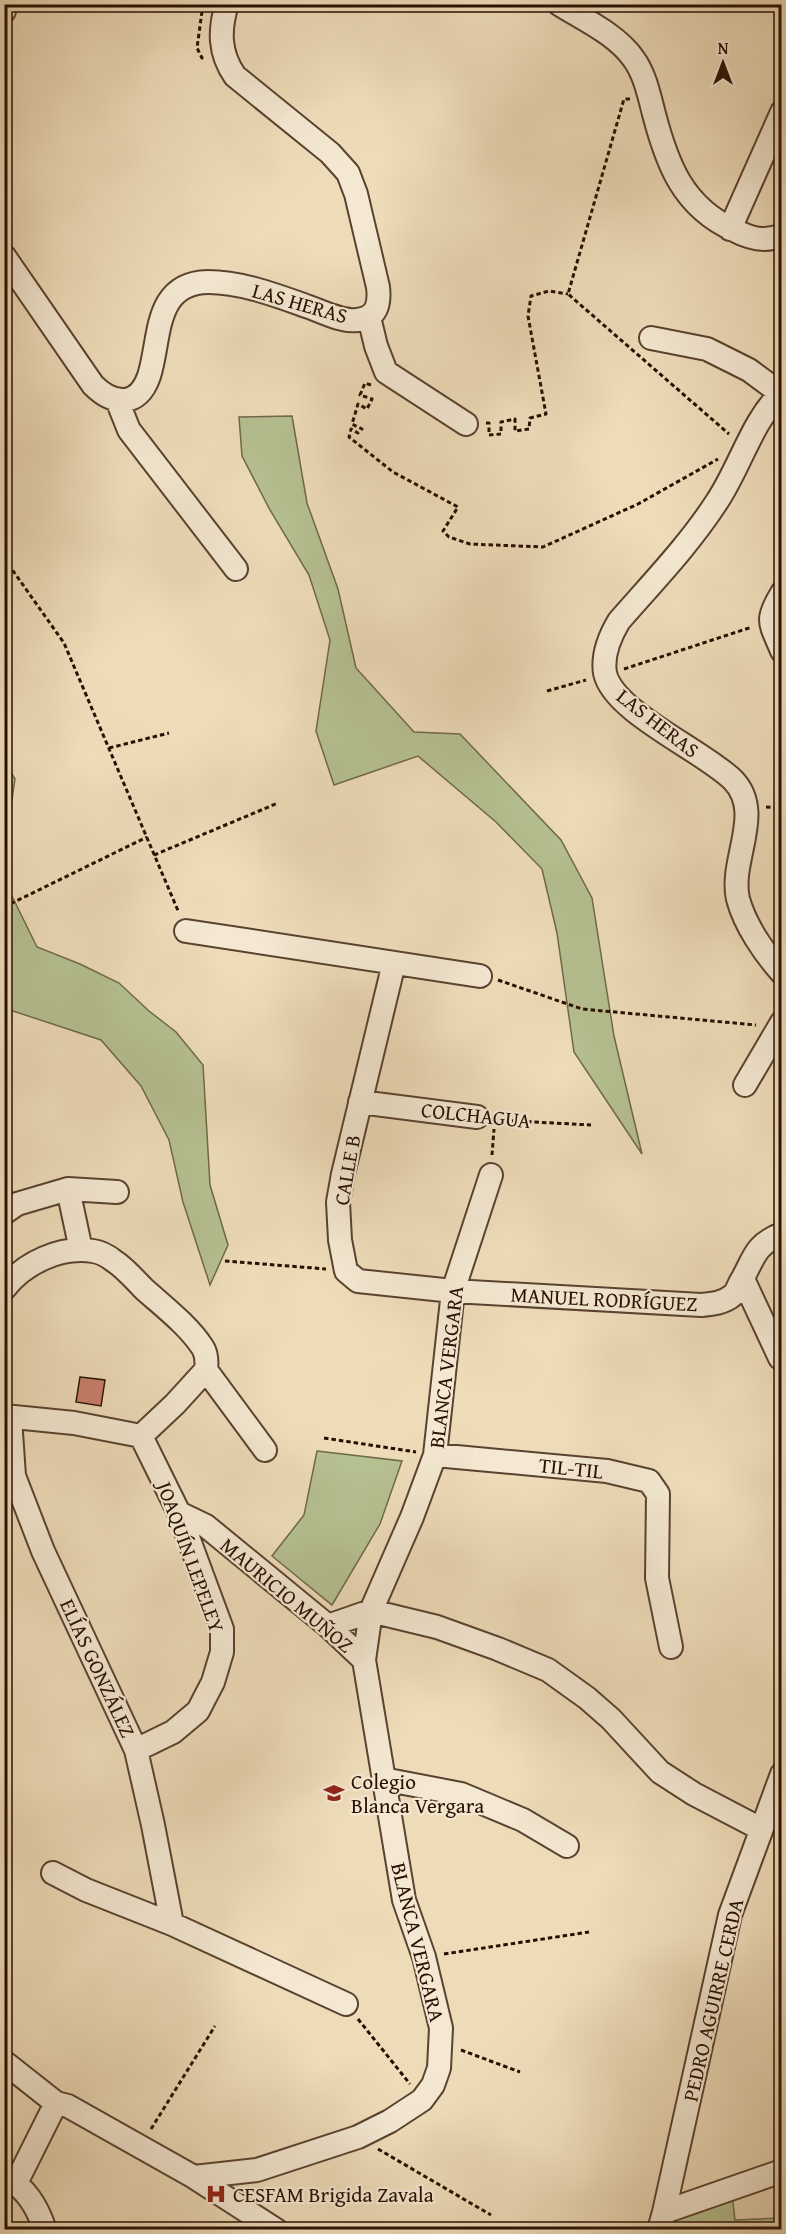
<svg xmlns="http://www.w3.org/2000/svg" width="786" height="2234" font-family="'Gentium Book Plus',serif">
<rect width="100%" height="100%" fill="#eedcb9"/>
<filter id="stains"><feTurbulence type="fractalNoise" baseFrequency=".00333" numOctaves="4"/><feColorMatrix values="0 0 0 0 .2 0 0 0 0 .09 0 0 0 0 .02 0 0 0 .5 -.17"/></filter>
<radialGradient id="worn" r=".72"><stop offset=".6" stop-color="#630" stop-opacity="0"/><stop offset="1" stop-color="#630" stop-opacity=".3"/></radialGradient>
<!-- green -->
<path fill="#b6c191" stroke="#6f684a" stroke-width="1.5" d="M292,416L307,503L338,589L356,668L414,732L460,734L561,840L592,898L614,1036L642,1154L574,1052L557,933L542,869L496,822L418,756L334,785L316,731L330,640L309,575L270,510L242,456L239,417Z
M5,763L15,779L8,825L5,833Z
M5,882L37,947L80,964L119,983L149,1011L176,1032L203,1065L210,1185L228,1245L210,1285L183,1202L169,1140L141,1086L101,1040L13,1011L5,1013Z
M317,1451L402,1461L380,1524L332,1605L272,1556L304,1515Z
M732,2193L735,2220L781,2218V2229L666,2230L672,2215Z"/>
<!-- building -->
<path fill="#cb7f6c" stroke="#280f02" stroke-width="1.5" d="M80,1377L105,1380L101,1406L76,1402Z"/>
<g fill="none" stroke-linecap="round" stroke-linejoin="round">
<!-- minor casing -->
<g stroke="#5a4230" stroke-width="26">
<path id="minor" d="M559,4C584,20 616,34 633,58C645,74 649,95 654,114C667,164 683,207 734,230C749,238 765,243 782,235
M4,11L5,4
M730,229L782,112
M4,256L93,385C113,405 138,408 149,376C161,339 153,283 208,282C242,282 278,296 309,307C323,312 342,322 357,320C377,318 380,304 378,287L356,194L348,173L330,153L235,76C219,53 219,30 227,4
M369,317L376,346L386,372L466,424
M651,338L707,349L749,370L780,393
M782,392C751,422 740,468 716,503C688,546 652,583 619,621C610,636 602,654 605,673C613,712 704,751 733,780C765,813 729,860 738,899C745,925 764,953 782,973
M117,400L129,430L236,569
M782,593C765,621 770,622 782,651
M186,931L480,976
M394,963L343,1174L338,1202L340,1240L346,1271L358,1281L453,1291L701,1305C712,1304 724,1303 733,1295C736,1293 738,1287 740,1283C754,1260 753,1245 782,1234
M745,1085L782,1022
M360,1102L477,1117
M68,1189L81,1250
M4,1213L17,1204L68,1189L117,1192
M743,1279L780,1358
M4,1289C24,1263 60,1246 93,1251C100,1252 109,1257 114,1261C125,1268 135,1280 144,1289C164,1307 188,1325 203,1348C207,1355 207,1362 206,1370L265,1450
M4,1416L74,1423L141,1436
M10,1418L14,1476L43,1551L136,1750L153,1825L172,1924
M141,1436L175,1404L206,1370
M435,1455L607,1471L649,1481L658,1494L657,1578L671,1647
M179,1513L206,1526L328,1626L364,1660
M328,1626L371,1611L437,1627L498,1649L548,1670L587,1698L611,1719L660,1772L694,1794L761,1829
M136,1750L173,1732L198,1711L213,1682L222,1652V1629L179,1513L141,1436
M383,1779L461,1794L523,1820L567,1846
M53,1873L86,1890L172,1924L346,2004
M4,2062L56,2103L68,2106L194,2177L276,2230
M4,2176C26,2188 37,2206 45,2230
M194,2177L257,2170L358,2137L390,2121L422,2100L433,2085L439,2068L441,2028L424,1957L404,1900L364,1660L371,1611L412,1517L435,1455L453,1291L491,1175
M16,2183L56,2103
M664,2212L782,2171
M659,2230L664,2212L730,1915L782,1774"/>
</g>
<!-- path -->
<path stroke="#280f02" stroke-width="3" stroke-dasharray="4.5 3" stroke-linecap="butt" d="M203,4L197,48L202,58L205,59
M532,6L533,4
M630,99H624L568,294L729,434
M776,256L782,288
M371,385L365,383L360,395L372,399L367,409L358,404L352,424L362,429L358,433L351,429L349,437L393,472L458,507L443,531L449,537L470,544L543,547L638,504L718,459
M486,423H489V435L501,434V422L515,419V431L529,429L530,418L546,414L528,316L531,296L549,291L568,294
M4,558L64,643L179,913
M624,669L752,627
M547,691L586,680
M109,748L169,733
M766,807L782,808
M154,855L278,803
M4,907L147,837
M498,980L582,1009L756,1025
M497,1120L591,1125
M492,1155L494,1129
M225,1261L326,1269
M324,1438L416,1452
M444,1954L589,1932
M358,2019L410,2084
M461,2050L520,2072
M151,2129L215,2026
M378,2149L491,2215"/>
<!-- minor -->
<use href="#minor" stroke="#f4e8d2" stroke-width="22"/>
</g>
<!-- icons -->
<defs>
<g id="school-bare" transform="scale(1.62)"><path d="M0-5L7-2L0 1L-7-2ZM-4 1L0 2.5L4 1V4Q0 6-4 4Z" fill="#8f2418" stroke="#f4e8d2" stroke-width="2.5" paint-order="stroke"/></g>
<g id="hospital-bare" transform="scale(1.62)"><path d="M-5-5h3v3.5h4V-5h3V5h-3V1.5h-4V5h-3Z" fill="#8f2418" stroke="#f4e8d2" stroke-width="2.5" paint-order="stroke"/></g>
</defs>
<g fill-rule="evenodd">
<use href="#school-bare" x="334" y="1793"/>
<use href="#hospital-bare" x="216" y="2194"/>
</g>
<g text-anchor="middle" dominant-baseline="central" stroke-width="4.5" stroke-linejoin="round" paint-order="stroke">
<!-- street labels -->
<g font-size="21" fill="#280f02" stroke="#f4e8d2">
<text transform="translate(300 303) rotate(16)">LAS HERAS</text>
<text transform="translate(658 723) rotate(38)">LAS HERAS</text>
<text transform="translate(476 1115) rotate(6)">COLCHAGUA</text>
<text transform="translate(347 1170) rotate(-80)">CALLE B</text>
<text transform="translate(604 1299) rotate(3)">MANUEL RODRÍGUEZ</text>
<text transform="translate(446 1367) rotate(-83)">BLANCA VERGARA</text>
<text transform="translate(571 1468) rotate(6)">TIL-TIL</text>
<text transform="translate(191 1557) rotate(70)">JOAQUÍN LEPELEY</text>
<text transform="translate(287 1595) rotate(40)">MAURICIO MUÑOZ</text>
<text transform="translate(98 1668) rotate(65)">ELÍAS GONZÁLEZ</text>
<text transform="translate(418 1942) rotate(76)">BLANCA VERGARA</text>
<text transform="translate(713 2000) rotate(-77)">PEDRO AGUIRRE CERDA</text>
</g>
<!-- poi labels -->
<g font-size="21" fill="#280f02" stroke="#f4e8d2" text-anchor="start">
<text x="351" y="1781">Colegio<tspan x="351" dy="24">Blanca Vergara</tspan></text>
<text x="233" y="2194">CESFAM Brigida Zavala</text>
</g>
</g>
<!-- margin -->
<rect width="786" height="2234" fill="none" stroke="#eedcb9" stroke-width="24"/>
<rect x="6" y="6" width="774" height="2222" fill="none" stroke="#280f02" stroke-width="3"/>
<rect x="12" y="12" width="762" height="2210" fill="none" stroke="#280f02" stroke-width="1.5"/>
<!-- north arrow -->
<g transform="translate(723 63)" stroke="#f4e8d2" stroke-width="4.5" paint-order="stroke">
<path d="M0-4.5L10 22L0 15L-10 22Z" fill="#280f02"/>
<text y="-9" font-size="16" font-weight="bold" text-anchor="middle" fill="#280f02">N</text>
</g>
<rect width="100%" height="100%" filter="url(#stains)"/>
<rect width="100%" height="100%" fill="url(#worn)"/>
</svg>
